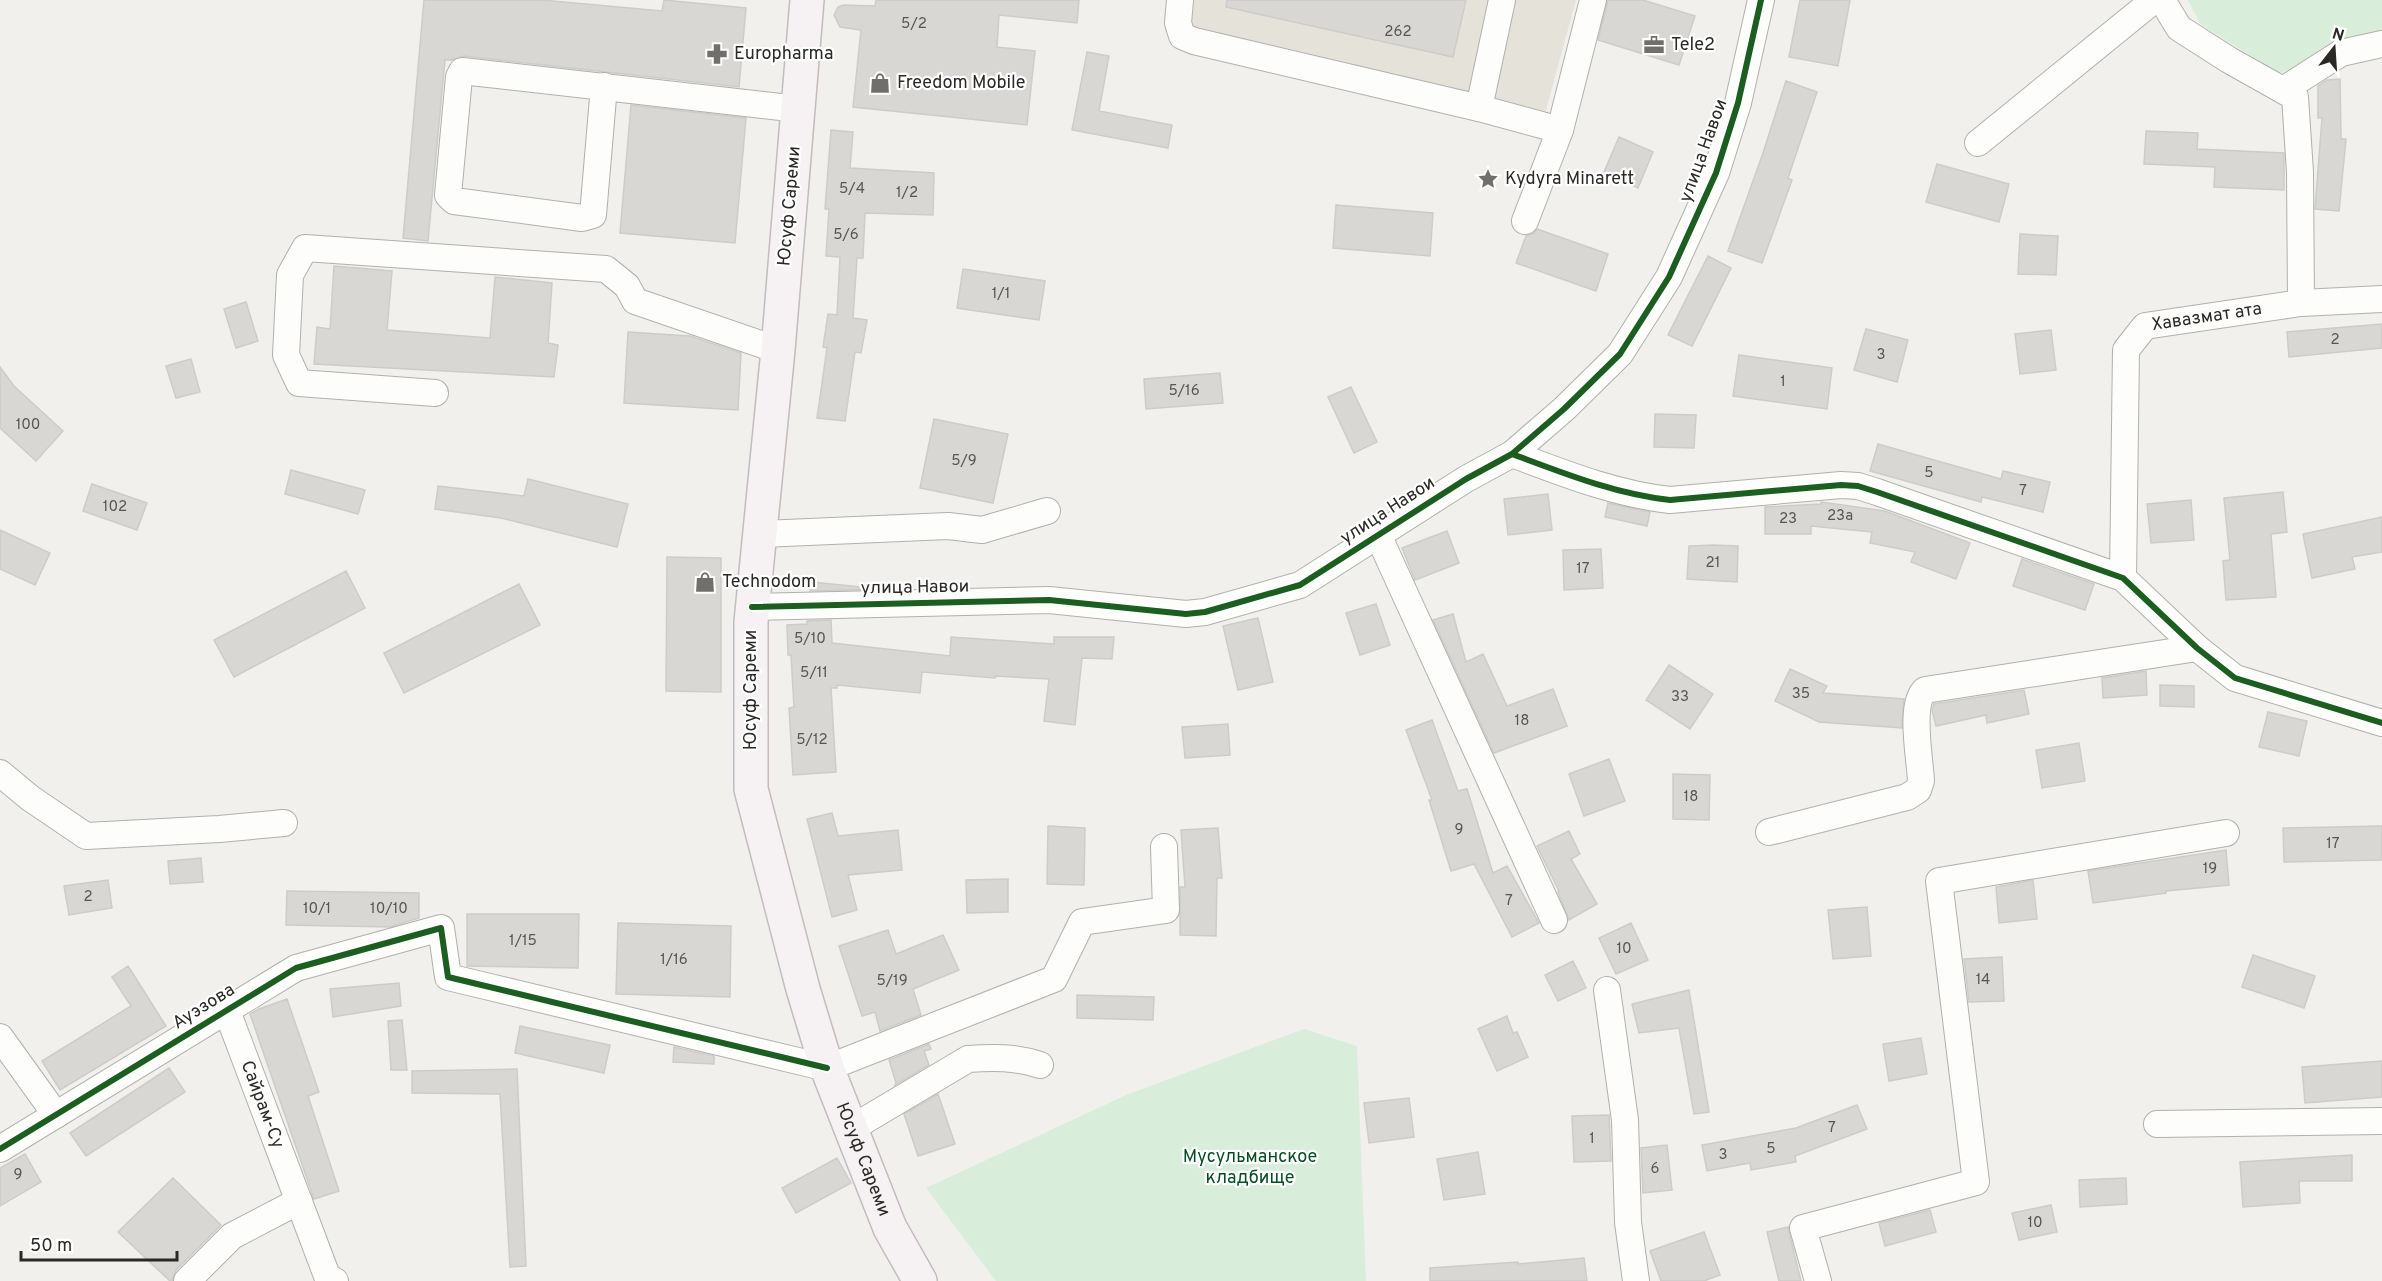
<svg xmlns="http://www.w3.org/2000/svg" width="2382" height="1281" font-family="Overpass,sans-serif">
<rect width="100%" height="100%" fill="#f1f0ed"/>
<!-- built -->
<path fill="#e5e2da" d="M1183,0H1576L1542,125L1177,34Z"/>
<!-- green -->
<path fill="#d9eddb" d="M2188,0H2382V35L2279,73L2200,24Z
M1304,1029L1357,1046L1366,1281H996L926,1188L1126,1095Z"/>
<!-- building -->
<path fill="#d8d7d4" stroke="#cdccc9" stroke-width="1.5" d="M424,0H542L662,11L664,0L746,8L739,87L464,56L452,60H445L428,241L403,238Z
M876,0H1079L1077,23L999,15L997,47L1035,51L1027,125L853,107L861,30L840,27L834,15L838,7L843,5L875,6Z
M1227,0H1466L1453,57L1226,7Z
M1608,0H1643L1695,16L1679,65L1598,40Z
M1800,0H1850L1838,66L1789,57Z
M1087,52L1109,56L1099,111L1172,125L1168,148L1072,130Z
M2340,79L2341,139H2346L2339,211L2315,209L2322,118H2318V86L2327,80Z
M1786,81L1817,92L1788,178L1792,180L1762,263L1728,251L1763,153Z
M631,105L746,118L735,243L620,233Z
M831,130L853,132L850,168L934,173L933,215L865,213L863,258H857L853,318L867,320L861,353L855,352L845,421L817,418L827,348L823,347L828,314L837,315L840,257L826,256L829,209H825Z
M2146,131L2198,133L2197,149L2284,153V190L2214,187L2215,167L2144,164Z
M1619,137L1653,152L1638,188L1604,172Z
M1937,164L2009,184L1999,222L1926,202Z
M1336,205L1433,213L1430,256L1333,248Z
M1537,229L1608,254L1596,291L1516,263L1526,236L1534,233Z
M2020,234L2058,236L2056,275L2018,274Z
M1708,256L1731,268L1692,346L1668,335Z
M334,266L392,271L387,330L490,338L495,277L552,283L548,343L558,345L554,377L314,364L317,327L330,329Z
M963,269L1045,281L1039,320L957,308Z
M246,302L258,341L236,348L224,309Z
M2382,324V348L2289,357L2287,332Z
M1866,329L1908,340L1897,382L1854,370Z
M2051,330L2056,370L2020,374L2015,334Z
M628,332L690,336L741,353L738,410L624,403Z
M1739,355L1832,368L1827,409L1733,396Z
M191,359L200,392L176,398L166,366Z
M0,367L14,386L63,431L36,461L0,428Z
M1220,373L1223,403L1146,409L1144,379Z
M1351,387L1377,442L1354,453L1328,397Z
M1655,414L1696,415L1694,448L1654,447Z
M934,419L1008,434L993,503L920,488Z
M1878,444L2001,479L2003,471L2050,482L2043,512L1982,497L1981,502L1870,471Z
M291,470L365,490L358,514L285,494Z
M528,479L628,504L617,547L501,518L435,509L438,486L524,496Z
M92,484L147,503L137,530L83,511Z
M2283,492L2287,532L2271,534L2276,597L2226,600L2223,561L2230,560L2224,498Z
M1548,494L1552,530L1508,535L1504,499Z
M2191,500L2194,540L2151,543L2147,504Z
M1821,502L1885,511L1970,543L1956,579L1911,562L1915,552L1870,543L1872,532L1811,526V534H1765V507L1821,504Z
M1608,503L1650,512L1647,526L1605,517Z
M2382,517V552L2352,557L2355,569L2312,578L2303,534Z
M0,530L50,553L35,585L0,569Z
M1447,531L1459,563L1415,580L1402,548Z
M1713,545L1738,546L1737,582L1687,579L1689,546Z
M1601,549L1603,588L1564,590L1563,550Z
M667,557L721,558V692L666,691Z
M2022,559L2094,584L2085,610L2013,586Z
M346,571L365,608L234,677L214,640Z
M811,582L862,587L889,589L810,591Z
M519,584L540,625L404,693L384,653Z
M1376,604L1390,645L1360,655L1346,613Z
M1453,614L1466,662L1483,654L1507,706L1553,689L1567,726L1494,753L1433,620Z
M1258,618L1273,682L1238,690L1223,626Z
M831,620L832,643L950,656L951,637L1054,644V637H1114L1112,659L1082,658L1075,725L1044,721L1049,679L995,676V678L922,672L920,693L837,685V688H831L836,772L793,775L789,708L794,707L791,655H788L787,625L807,624V621Z
M1669,665L1713,694L1690,729L1646,700Z
M1790,669L1827,686L1823,693L1904,699L1902,728L1819,722L1775,701Z
M2146,671L2147,695L2103,698L2102,678Z
M2160,685L2194,686V707L2160,706Z
M2024,690L2029,714L1987,723L1986,715L1936,726L1932,710L1934,704Z
M2268,712L2307,721L2299,756L2259,747Z
M1432,720L1458,791L1467,789L1493,873L1507,866L1539,923L1512,937L1474,864L1451,871L1429,800H1432L1406,730Z
M1228,724L1230,755L1185,758L1182,727Z
M2079,743L2085,781L2042,788L2036,750Z
M1609,759L1625,801L1584,816L1569,774Z
M1673,774L1710,775L1709,820L1673,819Z
M832,813L838,836L898,830L902,870L848,875L857,910L832,917L807,819Z
M1048,826L1085,828L1084,885L1047,884Z
M2382,826V860L2284,862L2283,828Z
M1218,828L1222,878H1217L1216,936L1180,935V887H1185L1181,830Z
M1569,831L1580,854L1571,859L1597,904L1569,920L1558,892L1559,891L1537,846Z
M2226,850L2229,885L2166,891V893L2093,903L2088,871Z
M201,858L203,882L170,884L168,861Z
M1008,879V912L967,913L966,880Z
M108,880L112,908L69,915L64,886Z
M2033,880L2037,919L1999,923L1996,887Z
M287,891L419,893V918L390,927L286,925Z
M1867,907L1871,956L1833,959L1828,910Z
M467,914H579L578,968L467,966Z
M618,923L731,926L730,997L616,994Z
M1631,923L1648,960L1616,974L1599,938Z
M888,930L896,954L943,935L959,970L913,989L921,1015L880,1031L875,1012L862,1016L839,946Z
M2253,955L2315,976L2304,1008L2242,987Z
M2002,957L2004,1001L1969,1002L1964,959Z
M1573,961L1586,988L1558,1001L1545,975Z
M128,966L166,1026L60,1090L42,1061L131,1006L112,977Z
M399,983L401,1006L333,1017L330,989Z
M1689,990L1709,1112L1694,1114L1679,1028L1639,1033L1632,1004Z
M1077,995L1154,997L1153,1020L1077,1018Z
M287,999L319,1092L308,1096L339,1191L314,1199L250,1014L259,1009Z
M1507,1016L1513,1033L1517,1032L1528,1057L1497,1071L1478,1029Z
M402,1020L407,1070H391L388,1021Z
M520,1026L610,1045L604,1073L515,1053Z
M1921,1038L1927,1074L1889,1081L1883,1044Z
M929,1044L931,1049L924,1051L929,1065L895,1085L896,1083L889,1060Z
M674,1047L714,1056V1064L673,1062Z
M2382,1061V1097L2305,1103L2302,1067Z
M169,1068L185,1092L86,1156L70,1133Z
M517,1069L526,1266L510,1267L500,1094L412,1093V1071Z
M938,1094L955,1144L918,1156L904,1114Z
M1409,1098L1414,1137L1369,1143L1364,1103Z
M1857,1105L1867,1129L1795,1156L1796,1162L1751,1170L1750,1163L1707,1171L1702,1145L1796,1128Z
M1609,1115L1611,1161L1574,1162L1572,1116Z
M1667,1145L1672,1190L1643,1193L1641,1148Z
M1478,1152L1485,1194L1444,1200L1437,1159Z
M25,1154L41,1182L0,1206V1168Z
M2352,1155V1181H2299L2300,1203L2243,1207L2240,1162Z
M837,1158L851,1183L796,1213L782,1188Z
M173,1178L221,1225L176,1270L172,1281H170L118,1232Z
M2126,1178L2127,1204L2080,1207L2079,1180Z
M2051,1205L2057,1232L2019,1240L2012,1213Z
M1930,1210L1936,1232L1885,1246L1879,1223Z
M1788,1227L1789,1232L1801,1281H1779L1767,1232Z
M1704,1232L1720,1275L1704,1281H1661L1650,1251Z
M1584,1258L1587,1281H1430V1268L1518,1262V1264Z"/>
<g fill="none" stroke-linecap="round" stroke-linejoin="round">
<!-- minor casing -->
<g stroke="#b1b0ae" stroke-width="28">
<g id="minor">
<path d="M1180,0L1178,23L1182,36L1194,41L1479,108L1560,130"/>
<path d="M2162,0L2179,28L2229,60L2295,97L2300,172L2301,303"/>
<path d="M604,86L593,215L582,218L454,201L448,195L459,77L462,71L798,109"/>
<path d="M2283,90L2341,53L2382,44"/>
<path d="M1479,108L1502,0"/>
<path d="M1978,143L2154,0"/>
<path d="M1525,221L1560,130L1593,0"/>
<path d="M435,393L299,383L286,355L290,275L305,248L606,269L627,286L635,301L778,350"/>
<path d="M1512,454C1563,473 1615,494 1670,500L1841,485L1858,486L1877,492L2123,578L2197,648L2235,678L2382,723"/>
<path d="M760,534L948,526L982,530L1047,511"/>
<path d="M1378,535L1554,920"/>
<path id="s1" d="M2123,578L2126,350L2145,326L2301,303L2382,299"/>
<path d="M752,607L1049,600L1186,614L1205,612L1300,585L1466,479L1512,454L1564,409L1620,354L1669,277L1716,173L1738,103L1761,0"/>
<path d="M0,773L30,798L86,836L219,829L284,823"/>
<path d="M1769,832L1907,797L1918,790L1921,781C1920,758 1909,705 1925,690L2197,648"/>
<path d="M1607,990L1625,1120L1628,1222L1636,1281"/>
<path id="s2" d="M227,1011L327,1276L335,1281"/>
<path d="M0,1037L56,1115"/>
<path d="M2157,1124L2382,1121"/>
<path d="M852,1128L968,1059C993,1057 1016,1057 1040,1065"/>
<path d="M0,1149L296,968L441,928L448,977L827,1068L1054,979L1082,922L1166,910L1164,847"/>
<path d="M187,1281L232,1236L299,1201"/>
<path d="M1818,1281L1803,1228L1976,1182L1939,881L2226,833"/>
</g>
</g>
<!-- major casing -->
<g stroke="#c4bbbe" stroke-width="36">
<g id="major">
<path id="s3" d="M807,0L778,350L751,622V789L803,989L827,1068L890,1228L920,1281"/>
</g>
</g>
<!-- minor -->
<use href="#minor" stroke="#fdfdfc" stroke-width="26"/>
<!-- major -->
<use href="#major" stroke="#f6f1f3" stroke-width="33"/>
<!-- cycleway casing -->
<g stroke="#fff" stroke-width="10">
<path id="cycleway" d="M1512,454C1563,473 1615,494 1670,500L1841,485L1858,486L1877,492L2123,578L2197,648L2235,678L2382,723
M752,607L1049,600L1186,614L1205,612L1300,585L1466,479L1512,454L1564,409L1620,354L1669,277L1716,173L1738,103L1761,0
M0,1149L296,968L441,928L448,977L827,1068"/>
</g>
<!-- cycleway -->
<use href="#cycleway" stroke="#1b5e20" stroke-width="6"/>
</g>
<!-- icons -->
<defs>
<g id="office-bare" transform="scale(1.62)"><path d="M-6-3h4V-5.5h4V-3h4V5H-6ZM-1-4.5V-3h2v-1.5ZM-6 0V1H6V0Z" fill="#706f6c" stroke="#fff" stroke-width="2.5" paint-order="stroke"/></g>
<g id="pharmacy-bare" transform="scale(1.62)"><path d="M-2-6h4v4h4v4h-4v4h-4v-4h-4v-4h4Z" fill="#706f6c" stroke="#fff" stroke-width="2.5" paint-order="stroke"/></g>
<g id="shop-bare" transform="scale(1.62)"><path d="M-5-2.5h2.3a2.7 3.5 0 0 1 5.4 0H5L5.5 6h-11ZM-1.5-2.5h3a1.5 2.3 0 0 0-3 0Z" fill="#706f6c" stroke="#fff" stroke-width="2.5" paint-order="stroke"/></g>
<g id="sight-bare" transform="scale(1.62)"><path d="M0-6L1.8-2.2L6-1.7L2.9 1.2L3.7 5.4L0 3.3L-3.7 5.4L-2.9 1.2L-6-1.7L-1.8-2.2Z" fill="#706f6c" stroke="#fff" stroke-width="2.5" paint-order="stroke"/></g>
</defs>
<g fill-rule="evenodd">
<use href="#office-bare" x="1654" y="45"/>
<use href="#pharmacy-bare" x="717" y="54"/>
<use href="#shop-bare" x="880" y="83"/>
<use href="#sight-bare" x="1488" y="179"/>
<use href="#shop-bare" x="705" y="582"/>
</g>
<g text-anchor="middle" dominant-baseline="central" stroke-width="4.5" stroke-linejoin="round" paint-order="stroke">
<!-- number labels -->
<g font-size="15" fill="#575653">
<text x="914" y="24">5/2</text>
<text x="1398" y="32">262</text>
<text x="852" y="189">5/4</text>
<text x="907" y="193">1/2</text>
<text x="846" y="235">5/6</text>
<text x="1001" y="294">1/1</text>
<text x="2335" y="340">2</text>
<text x="1881" y="355">3</text>
<text x="1783" y="382">1</text>
<text x="1184" y="391">5/16</text>
<text x="28" y="425">100</text>
<text x="964" y="461">5/9</text>
<text x="1929" y="473">5</text>
<text x="2023" y="491">7</text>
<text x="115" y="507">102</text>
<text x="1840" y="516">23а</text>
<text x="1788" y="519">23</text>
<text x="1713" y="563">21</text>
<text x="1583" y="569">17</text>
<text x="810" y="639">5/10</text>
<text x="814" y="673">5/11</text>
<text x="1801" y="694">35</text>
<text x="1680" y="697">33</text>
<text x="1522" y="721">18</text>
<text x="812" y="740">5/12</text>
<text x="1691" y="797">18</text>
<text x="1459" y="830">9</text>
<text x="2333" y="844">17</text>
<text x="2210" y="869">19</text>
<text x="88" y="897">2</text>
<text x="1509" y="901">7</text>
<text x="317" y="909">10/1</text>
<text x="389" y="909">10/10</text>
<text x="523" y="941">1/15</text>
<text x="1624" y="949">10</text>
<text x="674" y="960">1/16</text>
<text x="1983" y="980">14</text>
<text x="892" y="981">5/19</text>
<text x="1832" y="1128">7</text>
<text x="1592" y="1139">1</text>
<text x="1771" y="1149">5</text>
<text x="1723" y="1155">3</text>
<text x="1655" y="1169">6</text>
<text x="18" y="1175">9</text>
<text x="2035" y="1223">10</text>
</g>
<!-- poi labels -->
<g font-size="18" fill="#2a2926" stroke="#fff" text-anchor="start">
<text x="1671" y="45">Tele2</text>
<text x="734" y="54">Europharma</text>
<text x="897" y="83">Freedom Mobile</text>
<text x="1505" y="179">Kydyra Minarett</text>
<text x="722" y="582">Technodom</text>
</g>
<!-- street labels -->
<g font-size="18" fill="#2a2926" stroke="#fff">
<text transform="translate(1704 151) rotate(-70)">улица Навои</text>
<text transform="translate(790 206) rotate(-85)">Юсуф Сареми</text>
<text stroke="none"><textPath href="#s1" startOffset="321">Хавазмат ата</textPath></text>
<text transform="translate(1388 511) rotate(-33)">улица Навои</text>
<text transform="translate(915 588) rotate(-1)">улица Навои</text>
<text transform="translate(751 690) rotate(-90)">Юсуф Сареми</text>
<text transform="translate(204 1007) rotate(-32)">Ауэзова</text>
<text stroke="none"><textPath href="#s2" startOffset="100">Сайрам-Су</textPath></text>
<text stroke="none"><textPath href="#s3" startOffset="1179">Юсуф Сареми</textPath></text>
</g>
<!-- park labels -->
<g font-size="18" fill="#064e22" stroke="#fff">
<text x="1250" y="1157">Мусульманское<tspan x="1250" dy="21">кладбище</tspan></text>
</g>
</g>
<!-- north arrow -->
<g transform="translate(2334 48) rotate(17)" stroke="#ffffff" stroke-width="4.5" paint-order="stroke">
<path d="M0-4.5L10 22L0 15L-10 22Z" fill="#2a2926"/>
<text y="-9" font-size="16" font-weight="bold" text-anchor="middle" fill="#2a2926">N</text>
</g>
<!-- scale -->
<path d="M21 1251v9h156v-9" fill="none" stroke="#2a2926" stroke-width="3"/>
<text x="30" y="1251" font-size="18" fill="#2a2926" stroke="#ffffff" stroke-width="4.5" paint-order="stroke">50 m</text>
</svg>
